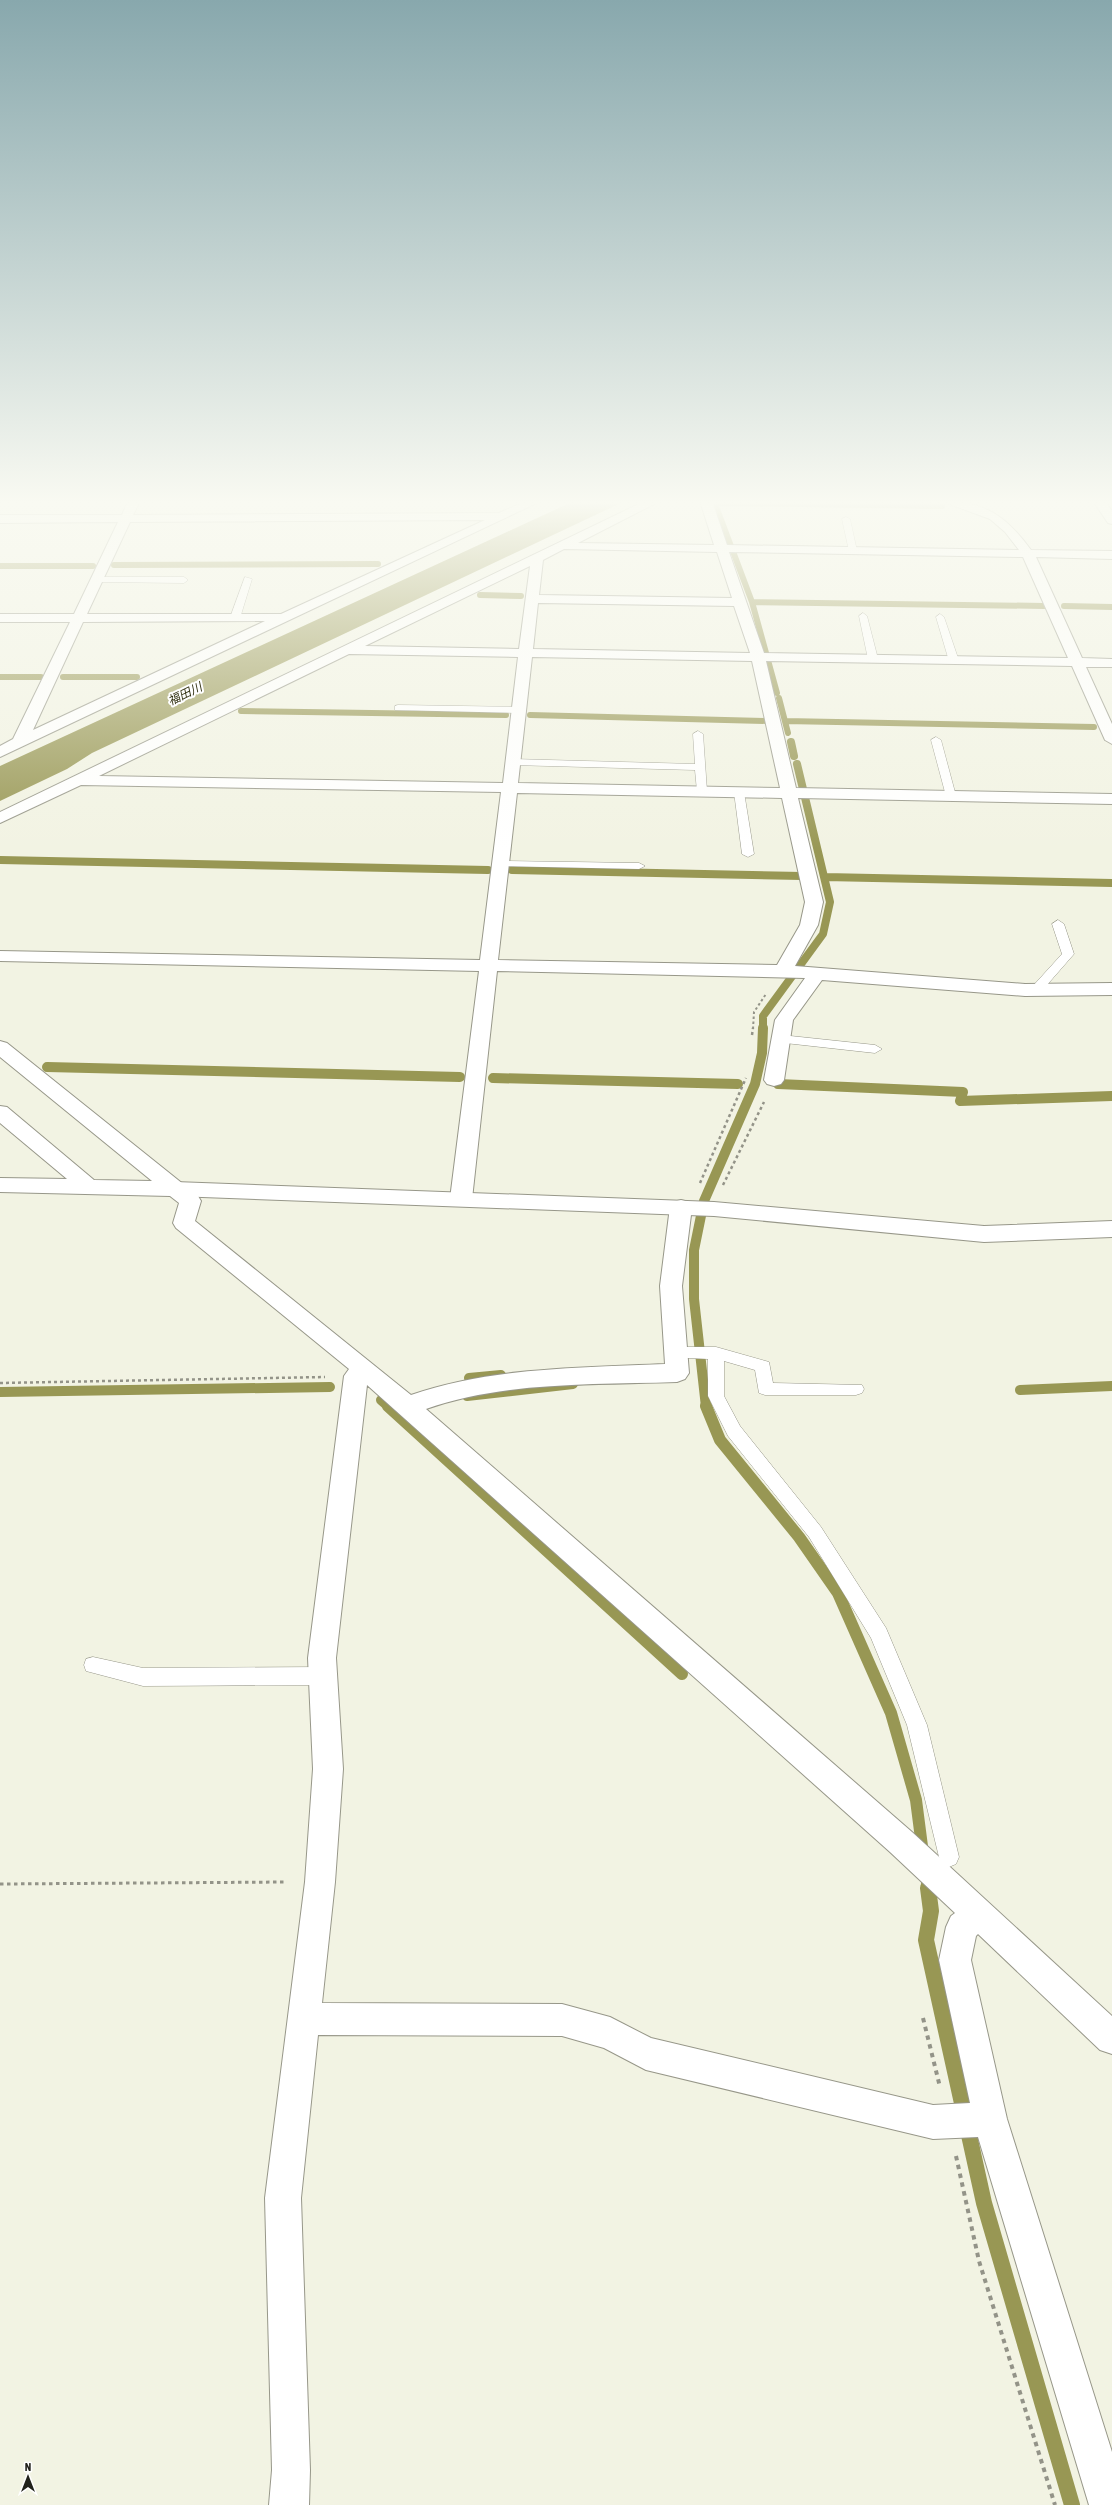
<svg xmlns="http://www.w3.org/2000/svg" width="1112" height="2505" font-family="'Asap Condensed','Noto Sans JP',sans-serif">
<rect width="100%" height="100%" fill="#f2f3e3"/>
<!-- water -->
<path fill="#989754" d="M574,501H625L92,753L67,769L0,801V766Z"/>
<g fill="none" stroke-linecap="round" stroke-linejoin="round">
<!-- stream-far4 -->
<path stroke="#989754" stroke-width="6" d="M714,501L752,602L777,693
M715,503L942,506L941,503
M114,565L378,564
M0,566H93
M480,595L521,596
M752,602L1044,606
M1064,606L1112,607
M0,677H41
M63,677H137
M779,698L788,733
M241,711L506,715
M530,715L768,721
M785,721L1094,727"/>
<!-- stream-far3 -->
<path stroke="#989754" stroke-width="8" d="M791,742L794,756
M0,860L488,870
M512,870L802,876
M825,877L1112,883
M763,1029V1016L823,934L830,902L797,764"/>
<!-- stream-far2 -->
<path stroke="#989754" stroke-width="10" d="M47,1067L460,1077
M493,1078L738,1084
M778,1084L963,1092L960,1101L1112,1096
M469,1378L501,1375
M1020,1390L1112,1386
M0,1392L330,1387
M467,1396L573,1384
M381,1400L389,1407
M706,1407L694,1299V1250L704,1201L755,1084L762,1053L763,1028"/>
<!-- stream-far1 -->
<path stroke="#989754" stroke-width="12" d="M388,1406L682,1674
M706,1406L720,1440L799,1537L838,1593L891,1713L916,1800L923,1854
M926,1874L928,1889"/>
<!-- stream -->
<path stroke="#989754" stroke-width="16" d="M928,1888L931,1911L926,1940L984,2203L1072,2505"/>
<!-- lane casing -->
<g stroke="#979789" stroke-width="1">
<path id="lane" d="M846,517L850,519L857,551L853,554L849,551L842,519Z
M96,577H184L188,580L184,583L93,582L92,580Z
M245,577L252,579L240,618L232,620L230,618Z
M863,613L867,616L878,659L873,662L868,659L859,616Z
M940,614L944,617L959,661L957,663L949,661L936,617Z
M398,705L518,707L523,710L518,713L395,710V706Z
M698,731L703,734L707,791L702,794L697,791L695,770L512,765L507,762L512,759L695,764L693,734Z
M936,737L941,740L956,796L955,798L951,799L946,796L931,740Z
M739,789L744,792L754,854L748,857L742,854L734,792Z
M500,861L639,863L645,866L639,869L496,866L494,864Z
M1058,920L1064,924L1074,954L1040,993H1032L1030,990L1032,987L1062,954L1052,924Z
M781,1035L875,1045L882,1049L875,1053L776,1042L775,1039L776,1036Z
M675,1347H716L769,1362L773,1383L862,1385L864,1389L862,1393L856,1395H765L759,1393L755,1370L724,1361V1396L740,1426L821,1527L886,1628L927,1725L959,1857L956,1864L949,1867L942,1864L939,1857L907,1725L871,1638L809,1537L728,1436L708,1396V1359L669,1357L667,1353L669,1349Z
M93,1657L143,1668L323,1667L330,1670L332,1676L330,1682L323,1685L143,1686L86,1671L84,1665L86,1659Z"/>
</g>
<!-- street casing -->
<g stroke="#979789" stroke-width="2">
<path id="street" d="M128,501H140L133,515L499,513L526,501H541L0,757V746L13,739L70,622H0V614H74L118,522L0,523V515H122ZM485,520L281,614H87L130,522ZM265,621L33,730L83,622Z
M645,501H660L578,543L714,545L700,501H712L727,545L1019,550L1005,532L990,519L941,501C985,501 1006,516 1031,550L1112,551V559L1036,557L1082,658L1112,659V667H1086L1112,724V744L1105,740L1072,666L766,661L796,788L1112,794V804L798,798L823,902L818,925L795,966L1025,984L1112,983V995L1025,996L822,980L793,1020L784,1080L781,1084L774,1086L767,1084L764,1080L775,1020L805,978L497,971L472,1199L469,1204L461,1206L453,1204L450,1199L479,971L0,961V951L480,960L501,792L81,785L0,823V812ZM564,549L717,552L732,598L539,595L543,560ZM729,552L1023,557L1068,658L764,653ZM530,566L519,649L365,646ZM538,603L734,606L750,653L533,649ZM349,654L518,657L503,783L99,776ZM532,657L752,661L780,788L518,783ZM517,793L782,798L805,902L800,925L777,965L498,960Z
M1093,501H1105L1112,511V524L1108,523Z
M0,1041L7,1043L198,1196L201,1201L195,1221L411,1395C493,1367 579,1368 665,1364L660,1286L670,1207L673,1202L681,1200L689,1202L692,1207L682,1286L689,1373L685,1379L677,1382C594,1385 506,1381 426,1409L912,1832L1112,2016V2054L1100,2050L978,1934L976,1936L971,1960L1007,2119L1112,2452V2505H1089L978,2137L933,2139L646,2070L604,2048L562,2036L318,2035L301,2198L310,2470L309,2505H269L272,2470L265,2198L305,1882L313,1769L308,1658L344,1376L349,1369L176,1228L173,1223L179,1203L170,1196L0,1192V1178L67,1179L0,1123V1106L7,1107L94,1180L152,1181L0,1057ZM367,1385L890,1852L955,1913L951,1916L946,1927L939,1960L970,2103L933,2105L651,2038L610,2017L562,2004L322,2003L335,1882L343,1769L336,1658Z"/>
</g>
<!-- secondary casing -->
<g stroke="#979789" stroke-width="2">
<path id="secondary" d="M175,1182L714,1202L984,1226L1112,1221V1237L984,1242L714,1216L175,1196L168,1194L164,1189L168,1184Z"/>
</g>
<!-- path-far3 -->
<path stroke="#939388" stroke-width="2" stroke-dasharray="2.5 2.5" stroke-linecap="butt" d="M753,1029L754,1012L766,994"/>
<!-- path-far2 -->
<path stroke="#939388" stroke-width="2.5" stroke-dasharray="3 3" stroke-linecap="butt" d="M752,1035L753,1028
M700,1183L746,1078
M723,1185L764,1102
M0,1383L325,1377"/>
<!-- path-far1 -->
<path stroke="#939388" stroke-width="3" stroke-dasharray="3.5 3.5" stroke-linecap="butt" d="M0,1884L287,1882"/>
<!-- path -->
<path stroke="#939388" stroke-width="4" stroke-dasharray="4.5 4.5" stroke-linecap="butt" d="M923,2018L940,2087
M956,2156L979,2261L1055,2505"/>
<!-- lane -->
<use href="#lane" fill="#fff" fill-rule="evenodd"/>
<!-- street -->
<use href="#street" fill="#fff" fill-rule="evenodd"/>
<!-- secondary -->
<use href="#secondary" fill="#fff" fill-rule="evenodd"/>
</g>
<!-- sky -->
<linearGradient id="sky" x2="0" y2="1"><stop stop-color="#88a8ad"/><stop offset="0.59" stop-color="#f9faf2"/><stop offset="1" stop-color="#f9faf2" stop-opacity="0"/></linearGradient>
<rect width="1112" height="852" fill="url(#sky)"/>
<g text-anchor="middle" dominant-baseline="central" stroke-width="4" stroke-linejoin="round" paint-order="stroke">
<!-- far-water labels -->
<g font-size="12" font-style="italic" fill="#343314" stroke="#fff">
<text transform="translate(185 694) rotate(-26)">福田川</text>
</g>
</g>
<!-- north arrow -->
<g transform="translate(28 2477)" stroke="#ffffff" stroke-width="3" paint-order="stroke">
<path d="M0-3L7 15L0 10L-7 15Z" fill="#21211b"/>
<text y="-6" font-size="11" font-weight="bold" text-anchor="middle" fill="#21211b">N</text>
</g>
</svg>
